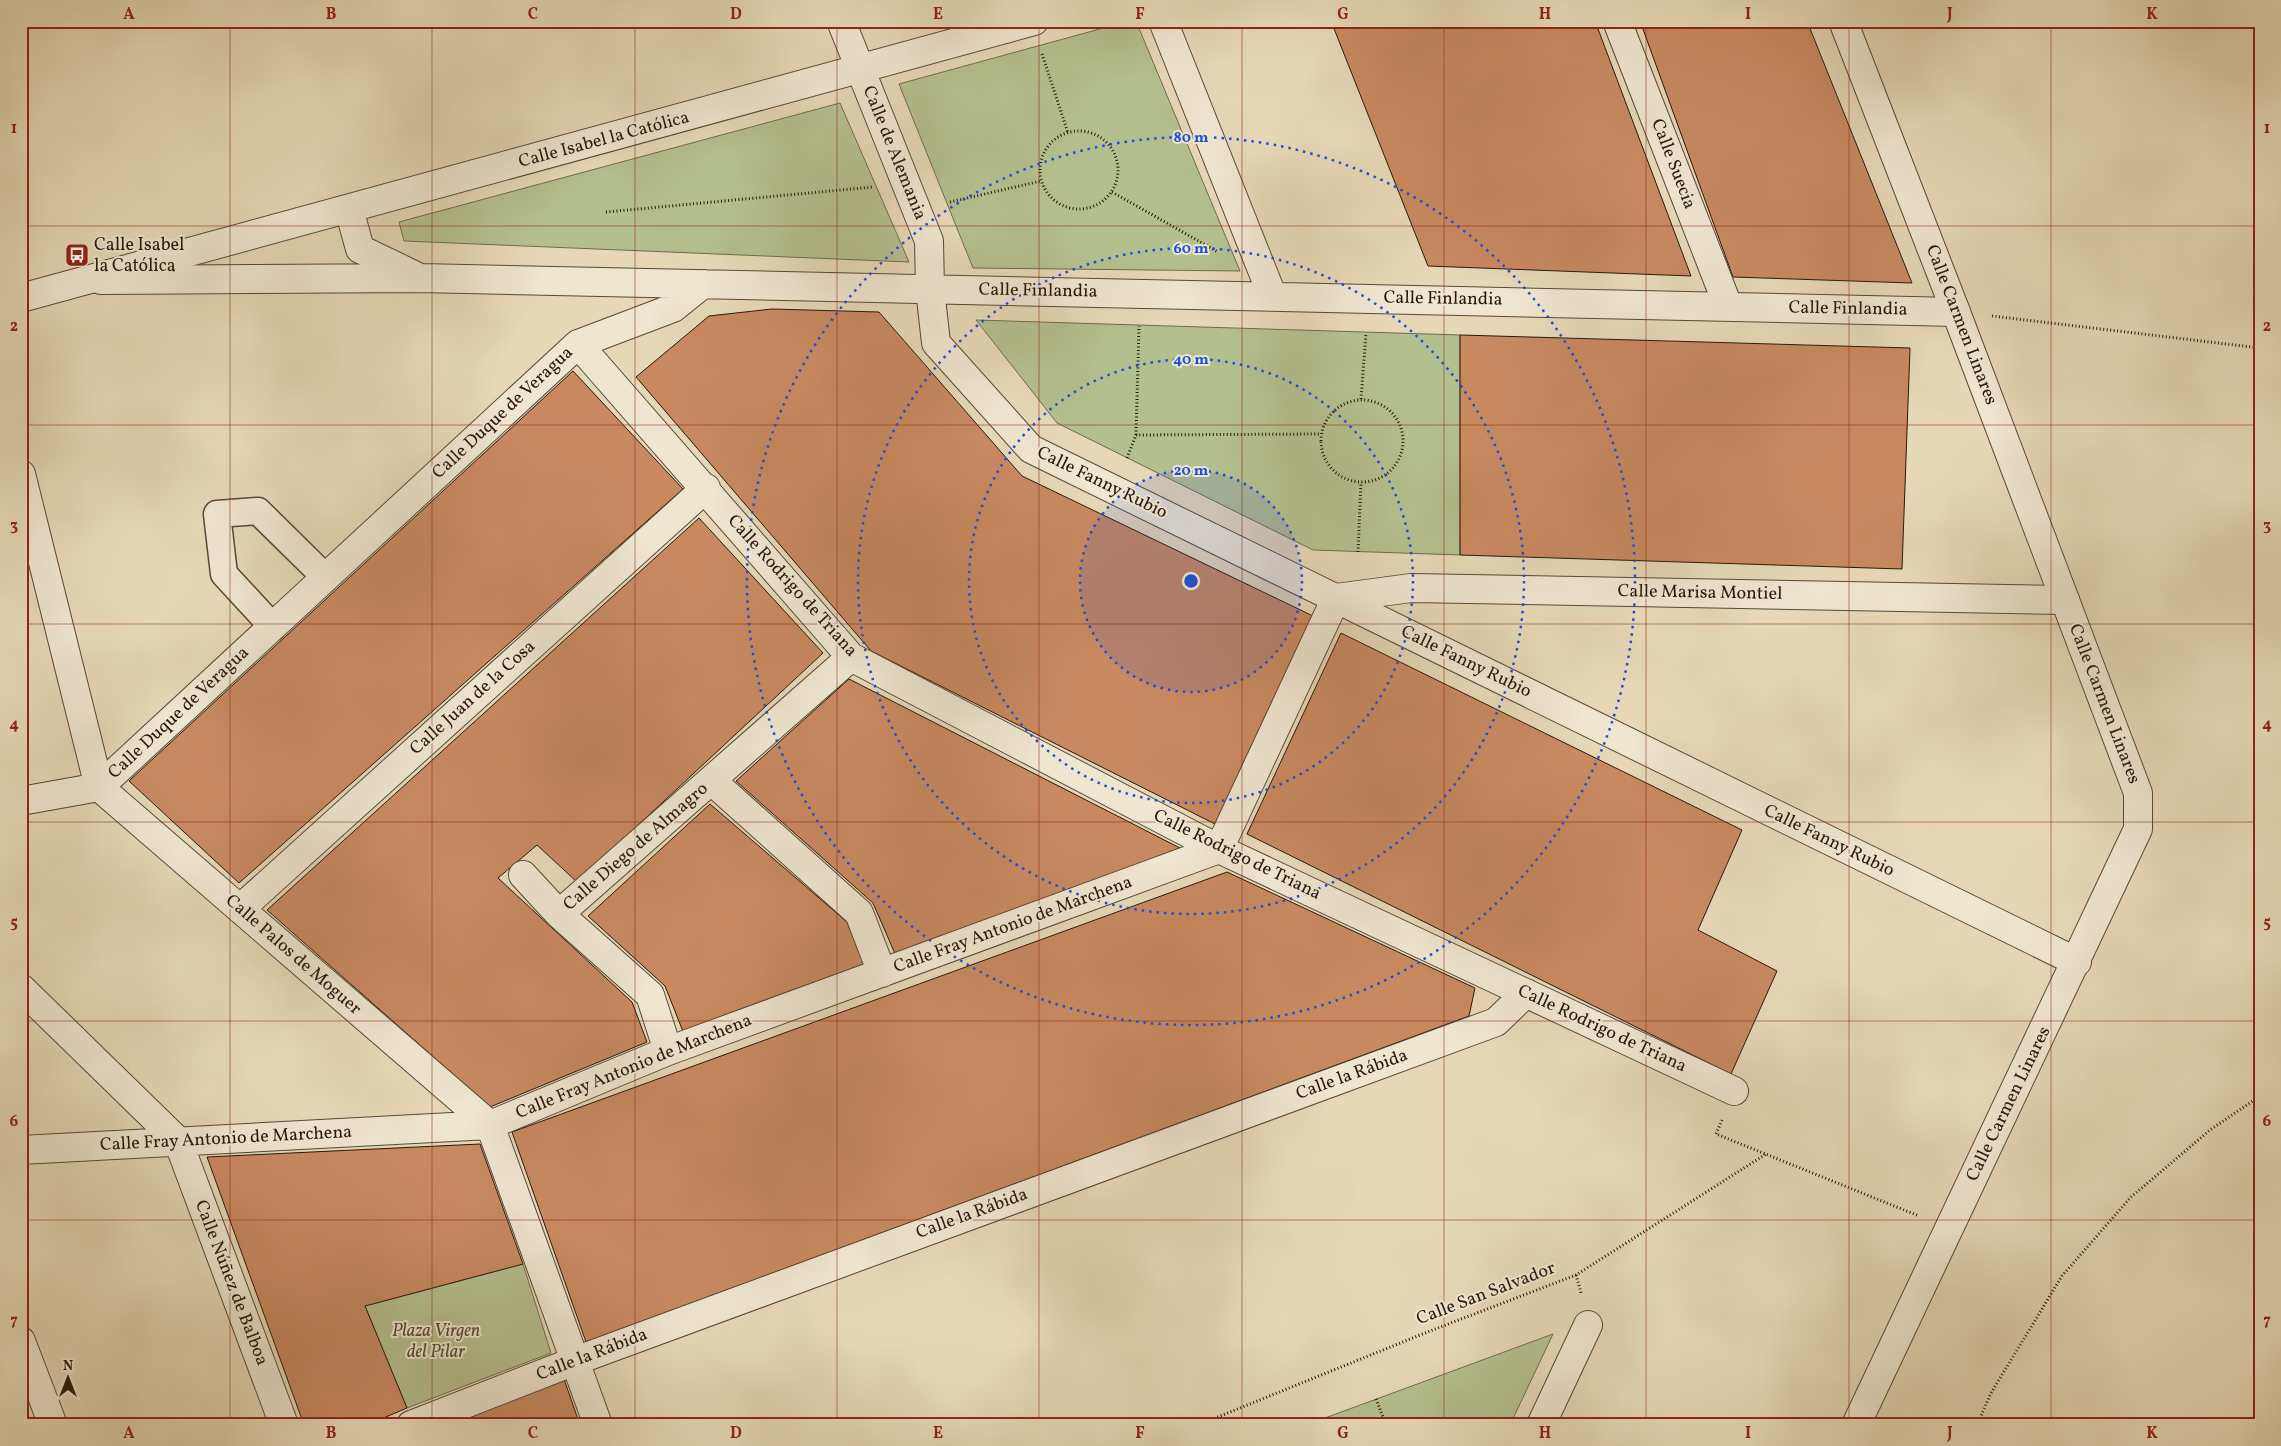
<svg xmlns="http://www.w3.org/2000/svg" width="2281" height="1446" font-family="Vollkorn,serif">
<rect width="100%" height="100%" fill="#e6d8b7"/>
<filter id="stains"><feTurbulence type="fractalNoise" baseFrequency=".004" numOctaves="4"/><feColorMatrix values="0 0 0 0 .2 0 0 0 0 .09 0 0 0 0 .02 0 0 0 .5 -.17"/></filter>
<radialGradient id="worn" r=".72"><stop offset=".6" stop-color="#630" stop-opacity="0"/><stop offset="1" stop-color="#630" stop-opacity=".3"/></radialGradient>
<!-- green -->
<path fill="#b4bf8f" stroke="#6e6c4e" d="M1129,21H1136L1240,271L973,268L899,84Z
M840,103L909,262L404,241L399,222Z
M976,320L1460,335V555L1313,550L1057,423Z
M523,1264L551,1353L407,1408L365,1306Z
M1553,1334L1510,1425H1306Z"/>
<!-- building -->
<path fill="#c88961" stroke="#27180c" d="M880,21H907L882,28Z
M1331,21H1595L1691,276L1428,266Z
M1640,21H1807L1912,283L1733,277Z
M772,309L879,312L1022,476L1313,616L1215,824L871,651L636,377L709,316Z
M1460,335L1910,348L1902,569L1460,555Z
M573,371L683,489L239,883L129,781Z
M699,518L823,653L577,882L537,845L498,878L632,1002L647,1042L490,1107L267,910Z
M1341,633L1742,830L1698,930L1777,971L1731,1074L1247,834Z
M849,679L1180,848L896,956L873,903L736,781Z
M710,804L847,922L865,966L684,1034L665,986L588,916Z
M1227,872L1475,988L1469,1016L586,1342L512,1132Z
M480,1144L523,1264L365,1306L407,1408L367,1425H304L207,1157Z
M564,1379L580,1425H449Z"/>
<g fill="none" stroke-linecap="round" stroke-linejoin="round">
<!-- pedestrian casing -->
<g stroke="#574837" stroke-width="29">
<path id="pedestrian" d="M273,627L224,574L217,514L258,511L325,577"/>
</g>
<!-- minor casing -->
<g stroke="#574837" stroke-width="30">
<path id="minor" d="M841,21L929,241L930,289L936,343L1031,449L2077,962
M1163,21L1272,295
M1617,21L1728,306
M349,209L360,249L416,276
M101,280L420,278L1956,312
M578,344L851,657L1219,849L1734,1091
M21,474L99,787L490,1125L598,1425
M712,781L859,913L882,973
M21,801L99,787L578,344L673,308L703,284
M523,875L559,914L650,995L668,1051
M240,909L706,488
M559,914L851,657
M21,988L178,1141L284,1425
M21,1150L490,1125L668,1051L1219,849L1336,598L1411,588L2065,600
M21,1341L53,1425
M411,1425L575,1361L1496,1022L1526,993
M1541,1425L1588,1325"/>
</g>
<!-- tertiary casing -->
<g stroke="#574837" stroke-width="30">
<path id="tertiary" d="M1843,21L1956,312L2138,793V829L1856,1425
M21,298L1034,21"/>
</g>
<!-- path -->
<path stroke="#27180c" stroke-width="3" stroke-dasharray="1 2.5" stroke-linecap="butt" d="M1042,54L1068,133
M1040 170a39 39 0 1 1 78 0a39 39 0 1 1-78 0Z
M1112,192L1218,252
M950,202L1041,181
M606,212L873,187
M1992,316L2260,348
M1361,399L1366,333
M1321 441a41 41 0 1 1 82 0a41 41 0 1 1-82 0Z
M1136,435L1139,326
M1127,458L1136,435L1321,434
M1358,552L1361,482
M2260,764L2255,784V961L2260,972
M1722,1120L1716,1134L1919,1216
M1576,1275L1581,1293
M1376,1399L1386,1425
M1198,1425L1430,1331L1576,1275L1766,1154
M1977,1425L1991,1393L2062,1276L2130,1198L2210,1130L2260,1096"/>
<!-- pedestrian -->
<use href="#pedestrian" stroke="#efe6d0" stroke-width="26"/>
<!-- minor -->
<use href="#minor" stroke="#efe6d0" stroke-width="28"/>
<!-- tertiary -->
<use href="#tertiary" stroke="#efe6d0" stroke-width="28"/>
</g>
<!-- grid -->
<path fill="none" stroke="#8f2418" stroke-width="1" stroke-opacity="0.55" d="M230,21V1425M432,21V1425M635,21V1425M837,21V1425M1039,21V1425M1242,21V1425M1444,21V1425M1646,21V1425M1849,21V1425M2051,21V1425M21,226H2260M21,425H2260M21,624H2260M21,822H2260M21,1021H2260M21,1220H2260"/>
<!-- distance rings -->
<circle cx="1191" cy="581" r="111" fill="#1d4ed8" fill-opacity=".12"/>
<g fill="none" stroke="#1d4ed8" stroke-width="2.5" stroke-dasharray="2.5 5">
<circle cx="1191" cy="581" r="111"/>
<circle cx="1191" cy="581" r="222"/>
<circle cx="1191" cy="581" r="333"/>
<circle cx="1191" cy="581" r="444"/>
</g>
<!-- icons -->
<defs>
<g id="bus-square" transform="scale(1.25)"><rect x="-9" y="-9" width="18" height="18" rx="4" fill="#8f2418" stroke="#efe6d0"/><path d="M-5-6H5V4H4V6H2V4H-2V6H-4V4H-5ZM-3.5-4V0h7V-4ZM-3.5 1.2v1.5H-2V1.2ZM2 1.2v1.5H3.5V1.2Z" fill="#fff"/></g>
</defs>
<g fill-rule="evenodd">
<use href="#bus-square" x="77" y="255"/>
</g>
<g text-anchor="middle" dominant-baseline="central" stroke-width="4" stroke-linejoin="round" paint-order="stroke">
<!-- street labels -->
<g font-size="18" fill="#27180c" stroke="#efe6d0">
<text transform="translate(604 140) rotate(-15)">Calle Isabel la Católica</text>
<text transform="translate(894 153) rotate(68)">Calle de Alemania</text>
<text transform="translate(1673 164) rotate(69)">Calle Suecia</text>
<text transform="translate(1038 291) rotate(1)">Calle Finlandia</text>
<text transform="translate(1443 299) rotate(1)">Calle Finlandia</text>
<text transform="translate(1848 309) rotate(1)">Calle Finlandia</text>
<text transform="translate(1961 325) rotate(69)">Calle Carmen Linares</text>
<text transform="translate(503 413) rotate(-43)">Calle Duque de Veragua</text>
<text transform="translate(1102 483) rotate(26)">Calle Fanny Rubio</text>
<text transform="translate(792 586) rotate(48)">Calle Rodrigo de Triana</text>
<text transform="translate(1700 593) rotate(1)">Calle Marisa Montiel</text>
<text transform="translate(1466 662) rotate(26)">Calle Fanny Rubio</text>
<text transform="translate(473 698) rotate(-42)">Calle Juan de la Cosa</text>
<text transform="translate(2104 704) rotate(69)">Calle Carmen Linares</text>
<text transform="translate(179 713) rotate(-43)">Calle Duque de Veragua</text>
<text transform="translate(1829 841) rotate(26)">Calle Fanny Rubio</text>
<text transform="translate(636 847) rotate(-41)">Calle Diego de Almagro</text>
<text transform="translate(1237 855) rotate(26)">Calle Rodrigo de Triana</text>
<text transform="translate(1013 925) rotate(-20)">Calle Fray Antonio de Marchena</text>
<text transform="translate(293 955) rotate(41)">Calle Palos de Moguer</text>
<text transform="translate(1602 1029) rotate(25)">Calle Rodrigo de Triana</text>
<text transform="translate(634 1067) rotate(-22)">Calle Fray Antonio de Marchena</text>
<text transform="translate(1352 1075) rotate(-20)">Calle la Rábida</text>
<text transform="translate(2009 1104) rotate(-64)">Calle Carmen Linares</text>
<text transform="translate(226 1139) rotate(-3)">Calle Fray Antonio de Marchena</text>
<text transform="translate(972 1214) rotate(-20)">Calle la Rábida</text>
<text transform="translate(231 1283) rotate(69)">Calle Núñez de Balboa</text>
<text transform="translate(1486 1294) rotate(-21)">Calle San Salvador</text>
<text transform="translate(592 1355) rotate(-21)">Calle la Rábida</text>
</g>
<!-- poi labels -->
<g font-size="18" fill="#27180c" stroke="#efe6d0" text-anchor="start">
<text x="94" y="245">Calle Isabel<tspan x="94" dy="21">la Católica</tspan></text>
</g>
<!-- park labels -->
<g font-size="18" font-style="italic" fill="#514a33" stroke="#efe6d0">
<text x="436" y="1331">Plaza Virgen<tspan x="436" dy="21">del Pilar</tspan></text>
</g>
</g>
<circle cx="1191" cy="581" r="8" fill="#1d4ed8" stroke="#efe6d0" stroke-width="2.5"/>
<g font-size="15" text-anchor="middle" font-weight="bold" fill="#1d4ed8" stroke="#efe6d0" stroke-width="4" stroke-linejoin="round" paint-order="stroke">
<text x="1191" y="142">80 m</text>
<text x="1191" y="253">60 m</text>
<text x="1191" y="364">40 m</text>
<text x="1191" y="475">20 m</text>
</g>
<!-- margin -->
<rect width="2281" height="1446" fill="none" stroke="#e6d8b7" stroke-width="55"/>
<!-- north arrow -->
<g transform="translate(68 1378)" stroke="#efe6d0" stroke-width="4" paint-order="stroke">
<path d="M0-4L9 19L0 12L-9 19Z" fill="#27180c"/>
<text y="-8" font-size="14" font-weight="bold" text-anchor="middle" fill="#27180c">N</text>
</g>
<rect x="28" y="28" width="2226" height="1390" fill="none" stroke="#8f2418" stroke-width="2"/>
<g font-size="16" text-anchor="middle" font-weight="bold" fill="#8f2418">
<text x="129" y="19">A</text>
<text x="331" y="19">B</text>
<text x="533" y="19">C</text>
<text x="736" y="19">D</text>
<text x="938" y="19">E</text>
<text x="1140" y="19">F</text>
<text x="1343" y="19">G</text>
<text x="1545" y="19">H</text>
<text x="1748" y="19">I</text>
<text x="1950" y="19">J</text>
<text x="2152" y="19">K</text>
<text x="14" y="133">1</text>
<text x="2267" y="133">1</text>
<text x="14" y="331">2</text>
<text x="2267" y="331">2</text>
<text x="14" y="530">3</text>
<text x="2267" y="530">3</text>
<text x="14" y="729">4</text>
<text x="2267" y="729">4</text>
<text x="14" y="927">5</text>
<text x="2267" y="927">5</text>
<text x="14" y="1126">6</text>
<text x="2267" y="1126">6</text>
<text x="14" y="1325">7</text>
<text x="2267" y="1325">7</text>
<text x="129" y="1438">A</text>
<text x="331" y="1438">B</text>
<text x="533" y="1438">C</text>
<text x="736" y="1438">D</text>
<text x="938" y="1438">E</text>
<text x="1140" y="1438">F</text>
<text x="1343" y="1438">G</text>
<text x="1545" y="1438">H</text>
<text x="1748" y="1438">I</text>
<text x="1950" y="1438">J</text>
<text x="2152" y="1438">K</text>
</g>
<rect width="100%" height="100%" filter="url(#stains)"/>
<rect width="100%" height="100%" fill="url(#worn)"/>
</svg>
